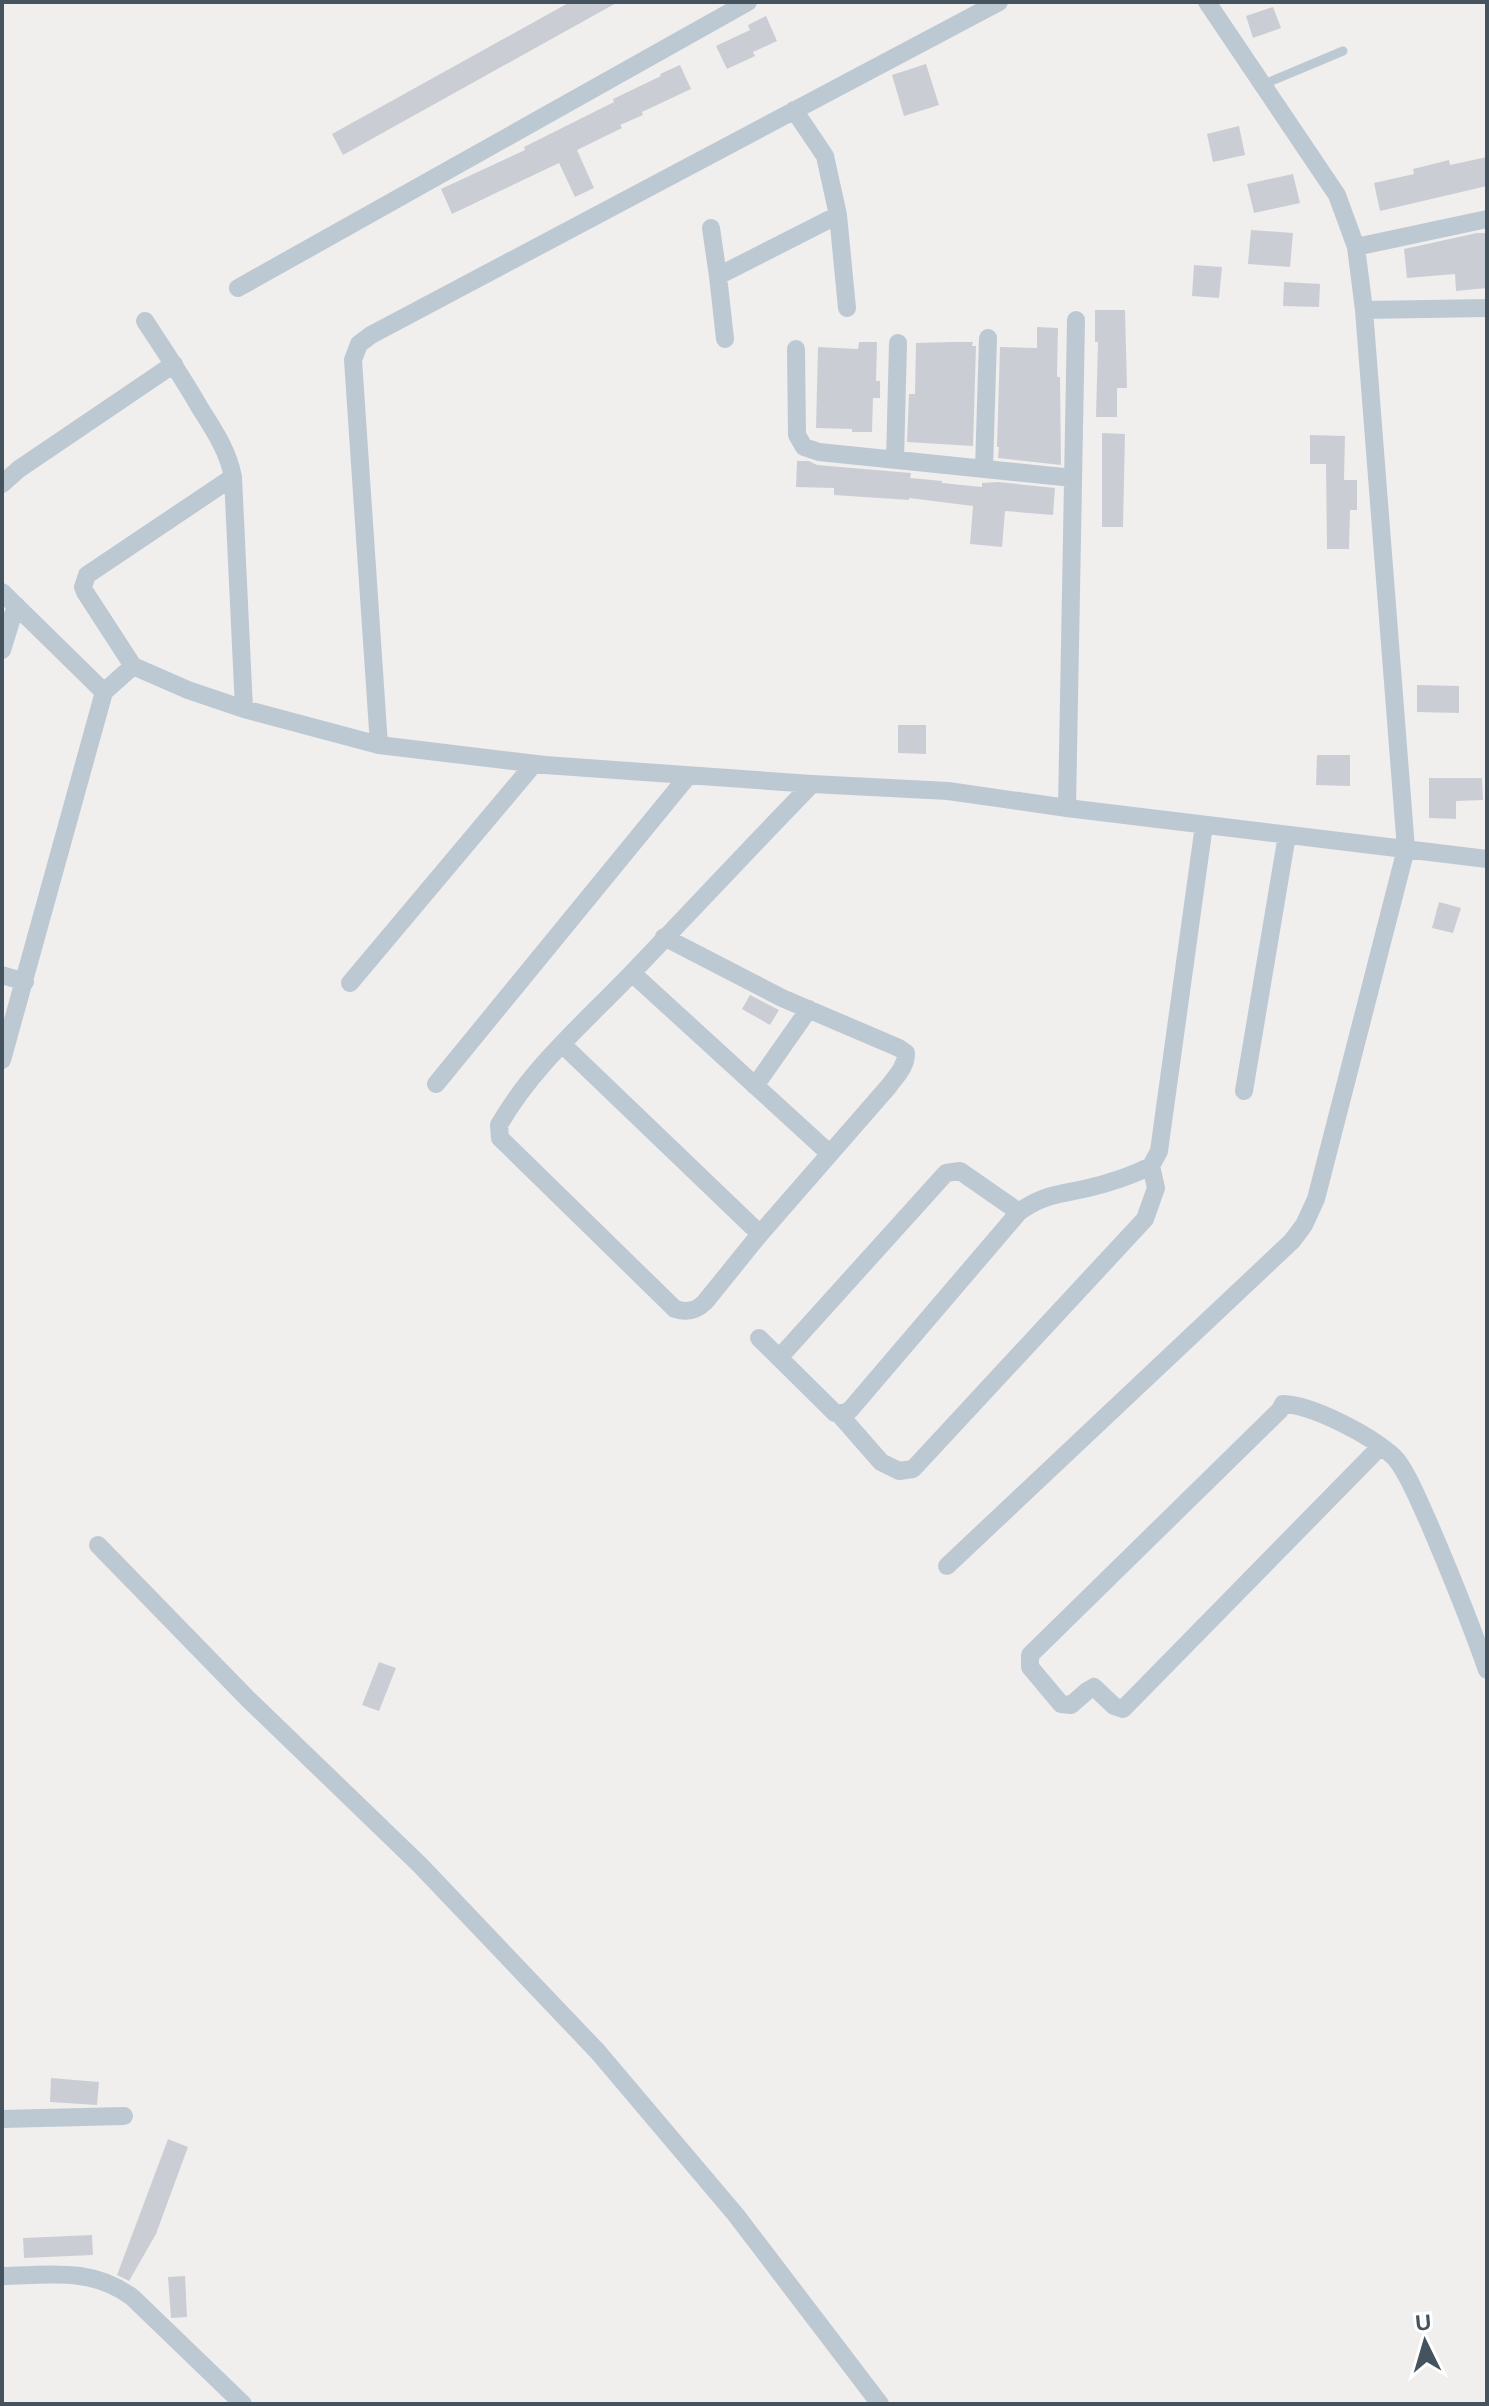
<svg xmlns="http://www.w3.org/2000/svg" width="1489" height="2406" font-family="Helvetica,sans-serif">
<rect width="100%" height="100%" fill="#f1eeee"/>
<!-- building -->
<path fill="#caced4" d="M570,2H618L343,155L332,134Z
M1273,7L1281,28L1253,38L1246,16Z
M766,16L777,41L753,52L755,56L727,69L716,46L750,30L748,25Z
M926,64L939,105L904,116L892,75Z
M680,65L691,89L642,112L643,115L620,125L622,128L577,150L594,188L575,197L559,163L452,214L441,189L525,150L524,147L614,102L613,99L661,76L660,74Z
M1239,126L1245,155L1213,162L1207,134Z
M1487,157V186L1380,211L1374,183L1414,174L1413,169L1449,160L1450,165Z
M1293,174L1300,203L1254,213L1247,184Z
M1251,230L1293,233L1290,267L1248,264Z
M1477,233H1487V288L1456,291L1455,274L1407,278L1404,249Z
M1194,265L1222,267L1219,298L1192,296Z
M1284,282L1320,284L1319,307L1283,306Z
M1095,310H1125L1127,388H1117V417H1096L1098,342H1095Z
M1037,327L1058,328L1057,377H1060L1061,465L998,458L999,447H997L1000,347L1037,348Z
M859,342H877L876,381H880V398H873L872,432H852V429L816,428L818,347L858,349Z
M951,342H973L972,346H976L973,446L907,442L909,394H915L916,343Z
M1102,433L1125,434L1123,527H1102Z
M1310,435L1345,436L1344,480H1357V510H1350L1349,549H1327L1326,464H1310Z
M797,461H809L817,465L911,473L910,478L942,481V483L982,487V483L998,482L1055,488L1053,515L1005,511L1002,547L970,544L973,506L909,498V500L834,495V488L796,487Z
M1417,685L1459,686V713L1417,712Z
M898,725H926V754L898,753Z
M1317,755H1350V786L1316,785Z
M1429,778H1482L1483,800L1456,801V819L1429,818Z
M1439,902L1461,908L1453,933L1432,928Z
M750,995L779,1010L770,1025L742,1009Z
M379,1662L396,1668L379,1711L362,1705Z
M51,2078L99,2082L97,2105L50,2102Z
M168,2139L188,2147L156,2234L129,2281L117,2275Z
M92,2235L93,2255L24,2258L23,2238Z
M185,2276L187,2317L171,2318L168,2277Z"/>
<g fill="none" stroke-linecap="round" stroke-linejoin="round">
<!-- lane -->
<path stroke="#bdc9d2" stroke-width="9" d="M1262,85L1343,51"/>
<!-- street -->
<path stroke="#bdc9d2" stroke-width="18" d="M794,110L825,156L838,215L847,308
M711,228L718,276L838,215
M1356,247L1487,219
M718,276L725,339
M238,288L748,2
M1364,310L1487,308
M145,321C164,350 183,378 200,408C214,430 228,451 233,477L244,709
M796,349L797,435L804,447L819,452L1073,478
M895,460L898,343
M984,469L988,338
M2,484L19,469L174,364
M2,592L104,692
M2,650L16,605
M133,666L85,592L83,587L87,575L233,477
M379,745L353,360L359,344L371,335L999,2
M1067,808L1076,320
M664,937L782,998L899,1048L906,1053C906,1067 897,1075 889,1086L760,1234L705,1302C696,1311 687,1313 675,1309L500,1138L499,1125C532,1067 585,1022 631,974C691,911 751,847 812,784
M632,973L829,1153
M2,975L25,982
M350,983L534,764
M562,1044L760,1234
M2,1060L104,692L133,666L188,690L244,709L379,745L545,765L812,784L948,791L1067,808L1487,859
M436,1084L688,776
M755,1086L809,1009
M1244,1091L1287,835
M759,1338L835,1413H844L850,1410L1019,1212C1042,1195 1057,1195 1084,1189C1106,1184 1131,1176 1151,1166L1159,1151L1204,825
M779,1358L946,1173L960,1171L1019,1212
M839,1414L881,1462L899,1471L913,1469L1145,1219L1156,1188L1151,1166
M1380,1447L1123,1709L1114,1706L1094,1687L1087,1691L1071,1705L1061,1704L1030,1667V1655L1280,1410L1283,1404C1313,1405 1370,1435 1393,1456C1406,1468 1420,1504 1428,1521C1449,1570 1469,1619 1487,1670
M98,1545L247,1698L420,1865L598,2052L736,2215L880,2404
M947,1566L1292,1241L1304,1225L1316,1199L1406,849L1364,310L1356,247L1337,195L1207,2
M2,2119L124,2116
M2,2276C50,2275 91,2267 132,2297L243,2404"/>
</g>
<!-- border -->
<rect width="1489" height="2406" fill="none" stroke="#44535e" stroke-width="8"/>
<!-- north arrow -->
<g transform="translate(1425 2342) rotate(355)" stroke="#ffffff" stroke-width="6" paint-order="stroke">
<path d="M0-6L14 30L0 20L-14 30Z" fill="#44535e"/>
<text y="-12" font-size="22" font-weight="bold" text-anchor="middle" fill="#44535e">U</text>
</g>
</svg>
